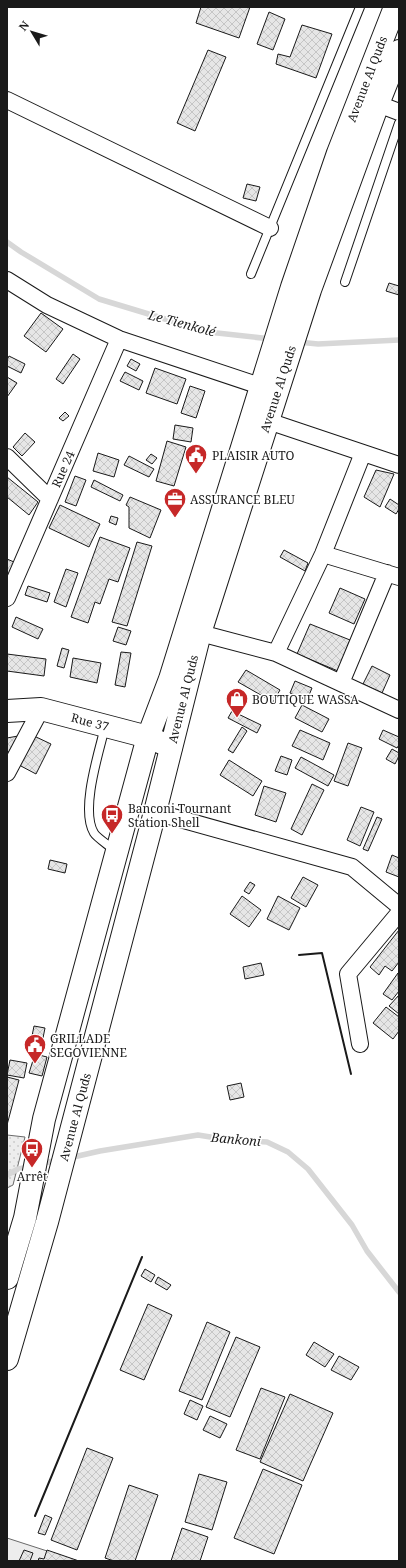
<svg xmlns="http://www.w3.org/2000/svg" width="406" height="1568" font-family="'Noto Serif',serif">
<defs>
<pattern id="grass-dots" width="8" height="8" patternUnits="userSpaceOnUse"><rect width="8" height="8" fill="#ededed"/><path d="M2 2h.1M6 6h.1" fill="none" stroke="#cbcbcb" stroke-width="1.8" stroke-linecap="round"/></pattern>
<pattern id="building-cross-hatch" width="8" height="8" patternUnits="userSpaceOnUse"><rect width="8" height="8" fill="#e6e6e6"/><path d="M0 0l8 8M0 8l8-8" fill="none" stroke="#c5c5c5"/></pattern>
</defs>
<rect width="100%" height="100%" fill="#fff"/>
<!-- grass -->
<path fill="url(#grass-dots)" stroke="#6a6a6a" d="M7,1135L25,1137L13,1185L7,1188Z"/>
<!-- built -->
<path fill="#ededed" stroke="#6a6a6a" d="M7,1538L78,1561H7Z"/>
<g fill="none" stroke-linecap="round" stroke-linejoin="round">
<!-- stream -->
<path stroke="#d7d7d7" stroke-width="5.5" d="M7,242L21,252L99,299L208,332L271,339
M298,342L318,344L399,340
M69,1158L100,1151L198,1135L229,1140L267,1142L288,1152L308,1169L352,1225L367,1251L399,1292
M39,1164L58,1160
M7,1175L18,1169L29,1167"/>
</g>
<!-- building -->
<path fill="url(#building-cross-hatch)" stroke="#1a1a1a" d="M201,7H250L239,38L196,23Z
M269,12L285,19L273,50L257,44Z
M302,25L332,34L316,78L276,64L278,54L290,57Z
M208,50L226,57L195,131L177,123Z
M247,184L260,187L256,201L243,198Z
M389,283L399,286V295L386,291Z
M41,313L63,329L46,352L24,336Z
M73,354L80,359L63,384L56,379Z
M9,356L25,364L21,373L7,366V360Z
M131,359L140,364L136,371L127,366Z
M155,368L186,379L177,404L146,393Z
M125,372L143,381L139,390L120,381Z
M7,377L17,383L7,397Z
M190,386L205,391L196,418L181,413Z
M65,412L69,416L63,421L59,418Z
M175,425L193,428L191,442L173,439Z
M25,433L35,442L22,456L13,447Z
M167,441L186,447L174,486L156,481Z
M98,453L119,460L114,477L93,471Z
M151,454L157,458L152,464L146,460Z
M129,456L154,469L149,477L124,465Z
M376,470L394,474L380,507L364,497Z
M75,476L86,480L76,506L65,502Z
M7,477L38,502L29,515L7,497Z
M94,480L123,495L120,501L91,487Z
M130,497L161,510L150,538L129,528V507L126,505Z
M390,499L399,505V509L396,514L385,507Z
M60,505L100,524L89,547L49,528Z
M111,516L118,518L116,525L109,522Z
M100,537L130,548L118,582L109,579L100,604L95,602L88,623L71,617Z
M137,542L152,546L127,626L112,622Z
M284,550L308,563L305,571L280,557Z
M7,559L14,562L7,580Z
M66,569L78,573L66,607L54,602Z
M28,586L50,593L47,602L25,595Z
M340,588L365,599L354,624L329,613Z
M16,617L43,629L38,639L12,627Z
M310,624L350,640L338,671L297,654Z
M118,627L131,631L126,645L113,641Z
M62,648L69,650L64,668L57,666Z
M121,652L131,653L125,687L115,685Z
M7,654L46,659L44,676L7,671Z
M73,658L101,663L97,683L70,677Z
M372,666L390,675L382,693L363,684Z
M246,670L280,690L273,702L238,682Z
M295,681L312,688L307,700L290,693Z
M302,705L329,719L322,732L295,718Z
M232,711L261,725L257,733L228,718Z
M242,727L247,731L233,753L228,750Z
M300,730L330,743L323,760L292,746Z
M383,730L399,737V745L397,748L379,739Z
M18,736L7,755V738Z
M34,736L51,744L36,774L19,765Z
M348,743L362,748L348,786L334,781Z
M392,749L399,753V756L395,764L386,759Z
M281,756L292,760L287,775L275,771Z
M301,757L334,775L328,786L295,768Z
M229,760L262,781L253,796L220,775Z
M312,784L324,790L302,835L291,829Z
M264,786L286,793L276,822L255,815Z
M361,807L374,812L360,846L347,840Z
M377,817L382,819L368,851L363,849Z
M392,855L399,858V877L386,872Z
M50,860L67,864L65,873L48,869Z
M303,877L318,885L306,907L291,898Z
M250,882L255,885L249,894L244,891Z
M242,896L261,910L249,927L230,914Z
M278,896L300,908L289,930L267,919Z
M399,930V962L392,971L385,966L379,975L370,967Z
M261,963L264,975L245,979L243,967Z
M398,973L399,991L392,1000L383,994Z
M399,995V1014L389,1006Z
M386,1007L399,1017V1031L393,1039L373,1023Z
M34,1026L45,1028L43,1038L32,1036Z
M35,1054L47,1057L42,1076L29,1073Z
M10,1060L27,1063L24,1078L7,1075Z
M7,1077L19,1080L7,1125Z
M241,1083L244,1097L230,1100L227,1086Z
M145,1269L155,1275L151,1282L141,1276Z
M158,1277L171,1285L167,1290L155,1283Z
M148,1304L172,1315L144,1380L120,1370Z
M207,1322L230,1332L202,1400L179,1391Z
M236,1337L260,1347L230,1417L206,1407Z
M314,1342L334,1354L325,1367L306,1355Z
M339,1356L359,1367L351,1380L331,1370Z
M261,1388L285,1397L260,1459L236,1450Z
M290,1394L333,1413L303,1481L260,1462Z
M190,1400L203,1406L197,1420L184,1414Z
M210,1416L227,1424L220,1438L203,1430Z
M87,1448L113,1458L77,1550L51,1540Z
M263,1469L302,1485L274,1554L234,1538Z
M199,1474L227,1482L212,1530L185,1522Z
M129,1485L158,1495L135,1561H114L105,1558Z
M45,1515L52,1518L45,1535L38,1533Z
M182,1528L208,1537L200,1561H171Z
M24,1550L33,1553L30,1561H19Z
M47,1550L79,1561H38L39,1558L44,1559Z"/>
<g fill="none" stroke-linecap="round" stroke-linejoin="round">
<!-- service casing -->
<g stroke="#1a1a1a" stroke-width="10">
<path id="service" d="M251,274L360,7
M345,282L399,123
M105,727C99,752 80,810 94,833C97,838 110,846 115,851"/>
</g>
<!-- minor casing -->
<g stroke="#1a1a1a" stroke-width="18">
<path id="minor" d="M7,100L270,228
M378,104L399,112
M7,280L47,305L119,339L260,386
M268,421L399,465
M7,457L50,499
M323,554L399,577
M7,598L119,339
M200,633L276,653L399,710
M276,653L323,554L363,453
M341,683L387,573
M7,773L41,709
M155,812L352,867L399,906
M360,1044L348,974L399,913"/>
</g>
<!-- secondary casing -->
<g stroke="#1a1a1a" stroke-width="24">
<path id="secondary" d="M7,711L41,709L148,737L171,747"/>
</g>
<!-- primary casing -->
<g stroke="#1a1a1a" stroke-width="24">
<path id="primary" d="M7,1278L25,1218L44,1119L148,737L170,679L292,287L338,153L395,7
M7,1359L47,1222L155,812L200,633L310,290L378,104L399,51"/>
</g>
<!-- service -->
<use href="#service" stroke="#fff" stroke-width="8"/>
<!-- minor -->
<use href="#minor" stroke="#fff" stroke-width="16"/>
<!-- secondary -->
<use href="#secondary" stroke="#fff" stroke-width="22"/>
<!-- primary -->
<use href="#primary" stroke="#fff" stroke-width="22"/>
<!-- wall -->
<path stroke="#1a1a1a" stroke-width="2" d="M299,955L322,953L351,1074
M35,1516L142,1257"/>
</g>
<!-- icons -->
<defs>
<g id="civic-pin" transform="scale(1.15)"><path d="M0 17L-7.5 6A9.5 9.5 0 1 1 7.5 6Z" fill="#c62828" stroke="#fff"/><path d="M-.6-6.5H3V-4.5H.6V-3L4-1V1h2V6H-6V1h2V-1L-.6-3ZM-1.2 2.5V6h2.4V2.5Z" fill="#fff"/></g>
<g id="office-pin" transform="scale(1.15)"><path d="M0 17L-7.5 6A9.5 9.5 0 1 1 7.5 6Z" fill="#c62828" stroke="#fff"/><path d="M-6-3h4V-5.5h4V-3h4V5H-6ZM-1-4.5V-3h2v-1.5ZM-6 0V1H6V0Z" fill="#fff"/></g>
<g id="shop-pin" transform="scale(1.15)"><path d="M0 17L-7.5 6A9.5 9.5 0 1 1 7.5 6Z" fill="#c62828" stroke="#fff"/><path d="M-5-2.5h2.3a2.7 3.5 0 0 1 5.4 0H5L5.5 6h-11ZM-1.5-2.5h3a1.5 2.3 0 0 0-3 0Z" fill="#fff"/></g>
<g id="bus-pin" transform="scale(1.15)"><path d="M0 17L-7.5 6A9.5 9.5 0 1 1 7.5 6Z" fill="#c62828" stroke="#fff"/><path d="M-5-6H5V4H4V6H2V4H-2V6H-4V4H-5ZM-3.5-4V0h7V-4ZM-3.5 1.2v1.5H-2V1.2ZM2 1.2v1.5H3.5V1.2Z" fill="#fff"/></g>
</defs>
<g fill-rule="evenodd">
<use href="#civic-pin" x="196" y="455"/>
<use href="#office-pin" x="175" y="499"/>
<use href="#shop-pin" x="237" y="699"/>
<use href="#bus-pin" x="112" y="815"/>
<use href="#civic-pin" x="35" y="1045"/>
<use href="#bus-pin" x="32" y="1149"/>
</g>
<g text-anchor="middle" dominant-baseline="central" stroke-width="3" stroke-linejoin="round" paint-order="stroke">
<!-- street labels -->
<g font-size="12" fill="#1a1a1a" stroke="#fff">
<text transform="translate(367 79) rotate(-69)">Avenue Al Quds</text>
<text transform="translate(278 389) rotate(-72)">Avenue Al Quds</text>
<text transform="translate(63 469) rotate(-66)">Rue 24</text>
<text transform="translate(183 699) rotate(-76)">Avenue Al Quds</text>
<text transform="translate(90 722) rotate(15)">Rue 37</text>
<text transform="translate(75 1117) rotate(-75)">Avenue Al Quds</text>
</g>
<!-- poi labels -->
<g font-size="12" fill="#1a1a1a" stroke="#fff" text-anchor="start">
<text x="212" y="455">PLAISIR AUTO</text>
<text x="190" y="499">ASSURANCE BLEU</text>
<text x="252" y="699">BOUTIQUE WASSA</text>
<text x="128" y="808">Banconi Tournant<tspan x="128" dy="14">Station Shell</tspan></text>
<text x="50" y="1038">GRILLADE<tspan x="50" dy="14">SEGOVIENNE</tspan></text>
<text x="32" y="1176" text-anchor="middle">Arrêt</text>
</g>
<!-- water labels -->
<g font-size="13" font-style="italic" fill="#1a1a1a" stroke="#fff">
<text transform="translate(182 323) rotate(15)">Le Tienkolé</text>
<text transform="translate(236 1139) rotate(5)">Bankoni</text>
</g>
</g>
<!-- border -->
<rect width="406" height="1568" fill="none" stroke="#1a1a1a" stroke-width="16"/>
<!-- north arrow -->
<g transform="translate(32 32) rotate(308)" stroke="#ffffff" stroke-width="3" paint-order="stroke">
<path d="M0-3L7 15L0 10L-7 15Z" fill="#1a1a1a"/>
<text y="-6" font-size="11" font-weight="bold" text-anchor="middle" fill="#1a1a1a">N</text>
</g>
</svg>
